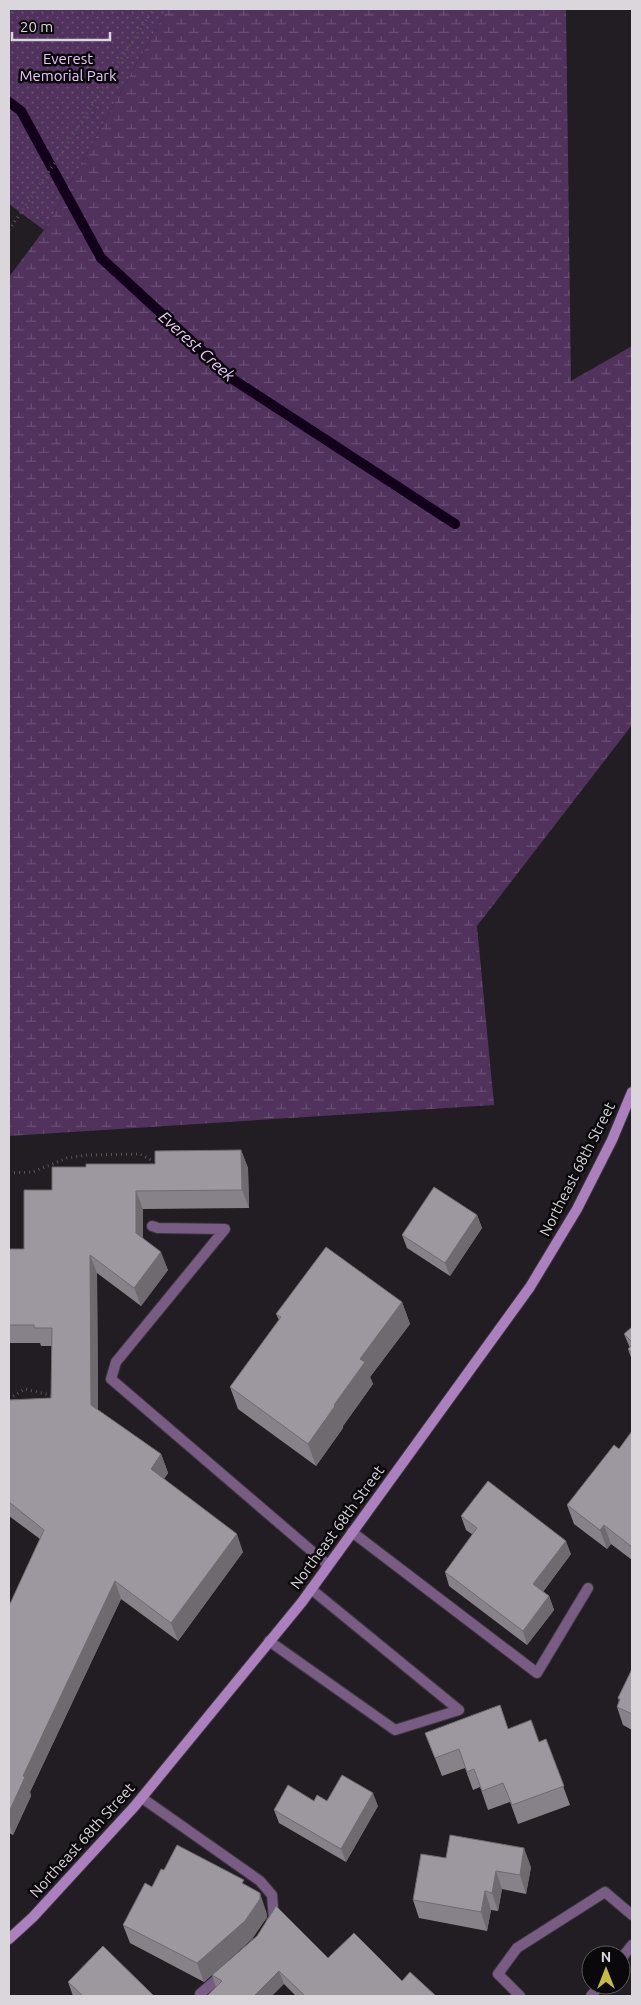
<svg xmlns="http://www.w3.org/2000/svg" width="641" height="2005" font-family="Ubuntu,sans-serif">
<defs>
<pattern id="wetland-marsh" width="20" height="14" patternUnits="userSpaceOnUse" patternTransform="scale(1.25)"><rect width="20" height="14" fill="#50325d"/><path d="M1 5h8M5 5V1M11 12h8M15 12V8" fill="none" stroke="#694f74"/></pattern>
<pattern id="park-dots" width="8" height="8" patternUnits="userSpaceOnUse" patternTransform="scale(1.25)"><rect width="8" height="8" fill="#50325d"/><path d="M2 2h.1M6 6h.1" fill="none" stroke="#694f74" stroke-width="1.8" stroke-linecap="round"/></pattern>
</defs>
<rect width="100%" height="100%" fill="#211d23"/>
<!-- wetland -->
<path fill="url(#wetland-marsh)" d="M167,9H566L571,381L632,346V725L477,926L494,1105L9,1136V277L44,230Z"/>
<!-- park -->
<path fill="url(#park-dots)" d="M9,9H167L44,230L9,204Z"/>
<g fill="none" stroke-linecap="round" stroke-linejoin="round">
<!-- stream -->
<path stroke="#12001b" stroke-width="10" d="M9,102L21,111L101,258L234,380L455,524"/>
<!-- service casing -->
<g stroke="#3b373d" stroke-width="12">
<path id="service" d="M152,1226L158,1228L225,1229L116,1362L111,1379L328,1565
M352,1532L537,1673L588,1588
M269,1641L395,1730L459,1710L311,1589
M142,1798L260,1881L272,1895L274,1919L271,1922
M200,1994L224,1973
M520,1996L498,1974L517,1948L605,1892L632,1915"/>
</g>
<!-- minor casing -->
<g stroke="#3b373d" stroke-width="12">
<path id="minor" d="M621,1959L632,1945
M591,1996L600,1985"/>
</g>
<!-- secondary casing -->
<g stroke="#3b373d" stroke-width="12">
<path id="secondary" d="M9,1939L33,1917L134,1807L302,1602L530,1287L577,1209L612,1140L632,1092"/>
</g>
<!-- path -->
<path stroke="#59555b" stroke-width="3" stroke-dasharray="1 4" stroke-linecap="butt" d="M9,230L64,149L153,9
M9,1173L33,1172L67,1158L87,1155L140,1154L151,1160V1166
M9,1399L25,1389L54,1396"/>
<!-- service -->
<use href="#service" stroke="#785c84" stroke-width="10"/>
<!-- minor -->
<use href="#minor" stroke="#785c84" stroke-width="10"/>
<!-- secondary -->
<use href="#secondary" stroke="#ac7fbf" stroke-width="10"/>
</g>
<!-- wall -->
<path fill="#87828a" d="M241,1150L248,1168L249,1208L143,1209V1238L168,1270L141,1306L97,1273L98,1410L161,1454L168,1473L164,1479L243,1552L178,1641L121,1599L30,1792L31,1796L13,1835L9,1833V1606L40,1539L9,1516V1400L51,1398L52,1346H41L40,1343H10L9,1340V1249H24L52,1190L86,1167L155,1164Z
M477,1215L482,1228L450,1276L407,1248L402,1235Z
M402,1302L410,1324L370,1377L373,1384L343,1426V1428L316,1466L238,1409L230,1387L279,1320L276,1314Z
M632,1327V1360L628,1349L630,1348L624,1334Z
M632,1431V1560L611,1544L607,1549L574,1524L567,1505L619,1449Z
M461,1516L571,1554L543,1592L549,1596L554,1610L527,1645L449,1586L445,1572L473,1535L466,1530Z
M632,1669V1730L623,1725L617,1707L619,1701L618,1698Z
M508,1729L539,1742L546,1739L570,1805L518,1824L510,1802L488,1810L480,1787L473,1790L465,1768L442,1776L425,1733Z
M314,1801H327L378,1806L346,1862L279,1823L274,1810Z
M446,1858L531,1867L526,1894L502,1889L498,1911L491,1910L487,1931L419,1918L413,1900Z
M164,1870L246,1885L266,1911L267,1917L252,1939L204,1982L130,1943L123,1925Z
M328,1958L402,1981L436,1996H296L284,1984L216,1987L212,1975Z
M68,1982L154,1996H73Z"/>
<!-- shaded-wall -->
<path fill="#6e6a70" d="M241,1150L248,1168L249,1208L242,1190Z
M136,1191L143,1209V1251L136,1233Z
M477,1215L482,1228L450,1276L445,1263Z
M161,1252L168,1270L141,1306L134,1288Z
M90,1255L97,1273L98,1423L91,1405Z
M402,1302L410,1324L370,1377L373,1384L343,1426V1428L316,1466L308,1444L334,1405L360,1359Z
M161,1454L168,1473L158,1487L151,1469Z
M604,1525L611,1544L607,1549L600,1530Z
M237,1534L243,1552L178,1641L171,1623Z
M566,1541L571,1554L538,1598L533,1584Z
M115,1581L121,1599L30,1792L31,1796L13,1835L9,1823V1812L23,1776Z
M549,1596L554,1610L527,1645L523,1631Z
M373,1793L378,1806L346,1862L341,1849Z
M524,1848L531,1867L526,1894L520,1875Z
M496,1871L502,1889L498,1911L492,1893Z
M485,1891L491,1910L487,1931L481,1912Z
M260,1893L266,1911L267,1917L252,1939L204,1982L197,1963Z
M279,1971L284,1984L272,1996H254Z"/>
<!-- building -->
<path fill="#9d97a0" stroke="#6e6a70" d="M241,1150L242,1190L136,1191V1233L161,1252L134,1288L90,1255L91,1405L161,1454L151,1469L237,1534L171,1623L115,1581L23,1776L25,1777L9,1812V1606L44,1530L9,1502V1400L51,1398L52,1328H34V1325H9V1249H24V1190H52V1167H86V1164H155V1151Z
M434,1187L477,1215L445,1263L402,1235Z
M326,1247L402,1302L360,1359L365,1362L334,1405L335,1406L308,1444L230,1387L281,1317L276,1314Z
M632,1327V1342L624,1334Z
M632,1345V1353L628,1349Z
M632,1431V1547L604,1525L600,1530L567,1505L614,1445L619,1449Z
M488,1481L566,1541L533,1584L549,1596L523,1631L445,1572L477,1528L461,1516Z
M632,1669V1714L617,1707L620,1699L618,1698Z
M500,1705L508,1729L531,1720L539,1742L546,1739L564,1786L512,1805L503,1783L482,1791L474,1769L467,1772L459,1749L435,1758L425,1733Z
M342,1775L373,1793L341,1849L274,1810L288,1785L314,1801L317,1795L327,1801Z
M450,1835L524,1848L520,1875L496,1871L492,1893L485,1891L481,1912L413,1900L421,1854L446,1858Z
M177,1845L244,1880L242,1883L260,1893V1899L245,1921L197,1963L123,1925L145,1883L152,1887L161,1869L164,1870Z
M276,1906L328,1958L354,1933L402,1981L410,1972L436,1996H305L279,1971L254,1996H207L222,1981L212,1975L257,1936Z
M103,1946L154,1996H83L68,1982Z"/>
<g text-anchor="middle" dominant-baseline="central" stroke-width="5" stroke-linejoin="round" paint-order="stroke">
<!-- park labels -->
<g font-size="15" fill="#e7c6f6" stroke="#0a080b">
<text x="68" y="58">Everest<tspan x="68" dy="17">Memorial Park</tspan></text>
</g>
<!-- street labels -->
<g font-size="15" fill="#dad6db" stroke="#0a080b">
<text transform="translate(577 1169) rotate(-63)">Northeast 68th Street</text>
<text transform="translate(337 1527) rotate(-54)">Northeast 68th Street</text>
<text transform="translate(82 1840) rotate(-48)">Northeast 68th Street</text>
</g>
<!-- water labels -->
<g font-size="16" font-style="italic" fill="#eac8f9" stroke="#0a080b">
<text transform="translate(197 346) rotate(42)">Everest Creek</text>
</g>
</g>
<!-- border -->
<rect width="641" height="2005" fill="none" stroke="#dad6db" stroke-width="20"/>
<!-- north arrow -->
<g transform="translate(606 1970)"><circle r="24" fill="#0a080b" stroke="#5d5a5e"/>
<path d="M0-4L9 19L0 12L-9 19Z" fill="#c4bc3d"/>
<text y="-8" font-size="14" font-weight="bold" text-anchor="middle" fill="#dad6db">N</text>
</g>
<!-- scale -->
<path d="M12 32v8h98v-8" fill="none" stroke="#dad6db" stroke-width="2.5"/>
<text x="20" y="32" font-size="15" fill="#dad6db" stroke="#0a080b" stroke-width="4" paint-order="stroke">20 m</text>
</svg>
